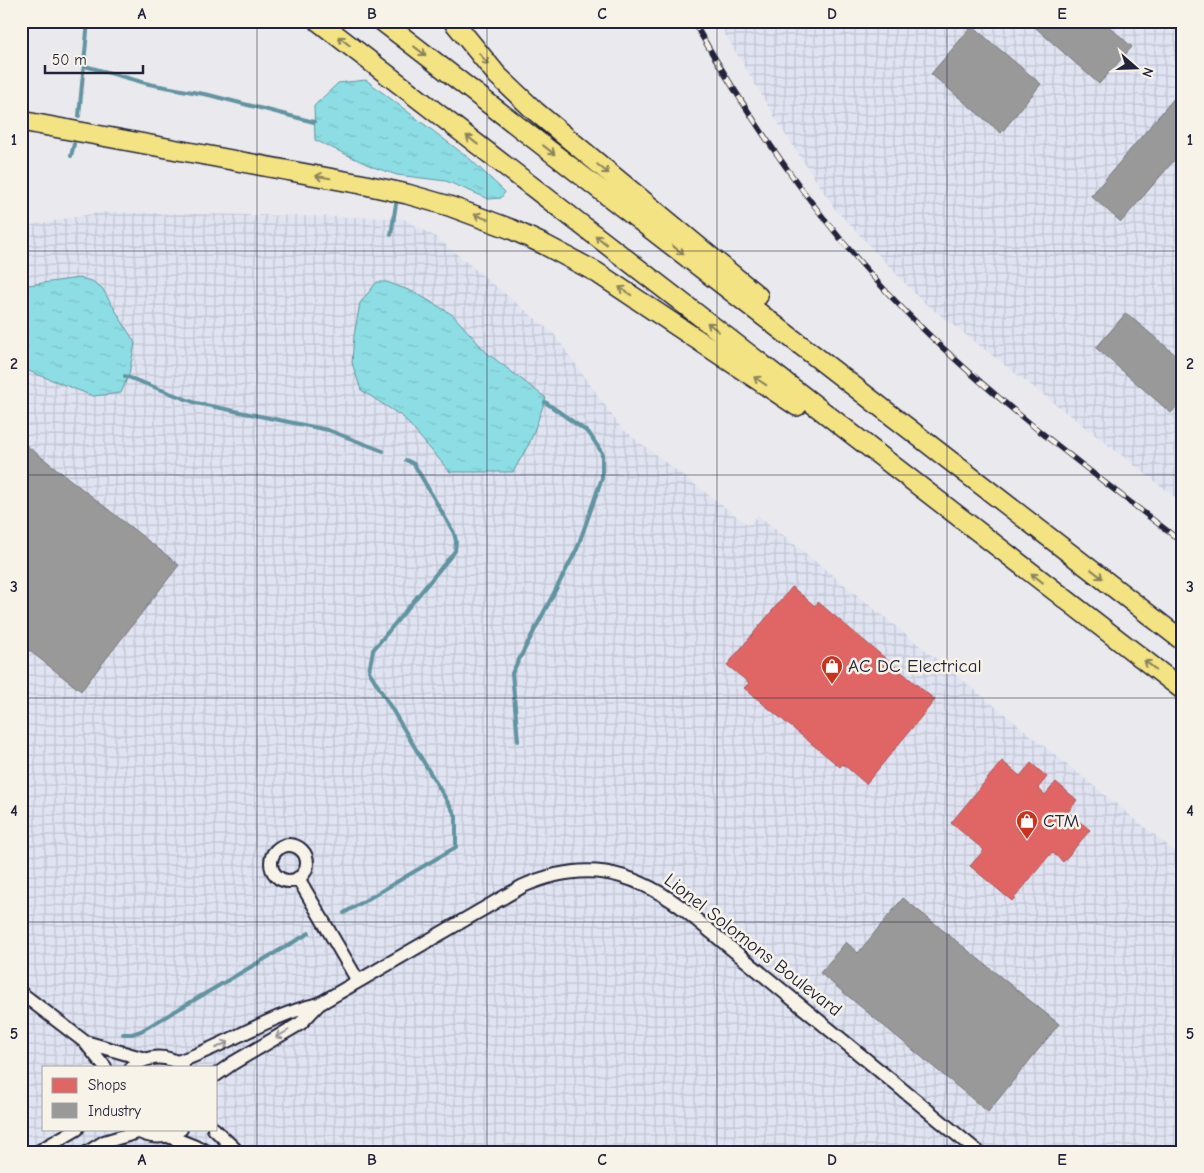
<svg xmlns="http://www.w3.org/2000/svg" width="1204" height="1173" font-family="'Comic Neue',sans-serif">
<defs>
<pattern id="industrial-grid" width="8" height="8" patternUnits="userSpaceOnUse" patternTransform="scale(1.25)"><rect width="8" height="8" fill="#e0e4f2"/><path d="M0 4h8M4 0v8" fill="none" stroke="#c0c3d0"/></pattern>
<pattern id="water-ripples" width="26" height="14" patternUnits="userSpaceOnUse" patternTransform="scale(1.25)"><rect width="26" height="14" fill="#8ddee4"/><path d="M2 4q2-2 4 0t4 0M15 11q2-2 4 0t4 0" fill="none" stroke="#79bec4"/></pattern>
</defs>
<rect width="100%" height="100%" fill="#eaeaee"/>
<filter id="ink" filterUnits="userSpaceOnUse"><feTurbulence type="fractalNoise" baseFrequency=".02" numOctaves="2"/><feDisplacementMap in="SourceGraphic" scale="10" xChannelSelector="R" yChannelSelector="G"/><feConvolveMatrix kernelMatrix="1 2 1 2 8 2 1 2 1" color-interpolation-filters="sRGB"/></filter>
<g filter="url(#ink)">
<!-- industrial -->
<path fill="url(#industrial-grid)" fill-rule="evenodd" d="M717,21H1183V503L922,301L835,209L783,131Z
M102,212L402,218L436,237L554,334L622,429L748,525L758,515L1183,858V1152H21V227ZM44,1067H216V1129H44Z"/>
<!-- water -->
<path fill="url(#water-ripples)" stroke="#6293a0" d="M366,80L470,159L505,192L501,198L489,199L446,181L397,175L373,167L315,140L314,106L338,83Z
M79,278L92,281L102,288L135,343L129,374L121,393L93,396L21,368V286Z
M377,282H387L416,293L453,315L487,353L546,398L530,442L513,472H450L403,417L361,390L352,363L354,336L360,303Z"/>
<!-- shops -->
<path fill="#e06666" stroke="#a75259" d="M792,587L815,606L818,602L935,700L866,784L843,764L840,767L744,688L749,683L727,665Z
M1002,761L1020,776L1031,763L1047,777L1038,788L1045,795L1056,782L1077,800L1068,812L1090,830L1063,862L1052,852L1012,901L970,866L984,850L951,823Z"/>
<!-- industry -->
<path fill="#999" stroke="#75757d" d="M1028,21H1103L1132,47L1099,84Z
M972,26L1041,84L1001,133L931,74Z
M1181,90L1183,150L1121,222L1091,196Z
M1126,313L1183,361V399L1171,413L1096,348Z
M21,441L179,565L81,691L21,644Z
M903,898L1059,1024L988,1112L820,973L846,942L858,953Z"/>
<g fill="none" stroke-linecap="round" stroke-linejoin="round">
<!-- stream -->
<path stroke="#6293a0" stroke-width="4" d="M85,66L149,84L209,95L314,122
M79,116L88,21
M71,156L74,144
M391,235L396,204
M125,376L196,403L328,430L383,451
M518,741L512,673L577,549L602,478V453L589,433L545,402
M344,913L456,847V816L369,671L373,650L455,551L456,541L454,533L414,464L406,460
M123,1034H132L141,1031L309,933"/>
<!-- minor casing -->
<g stroke="#22223b" stroke-width="16">
<path id="minor" d="M271 863a18 18 0 1 1 36 0a18 18 0 1 1-36 0Z
M298,878L358,981
M21,993L85,1042L105,1067
M85,1042L145,1059
M177,1062C226,1046 269,1015 319,1004L523,886C583,860 629,869 681,907L978,1152
M132,1067C148,1055 167,1054 183,1066
M216,1075L233,1063L301,1023L319,1004
M135,1129C148,1139 168,1139 181,1129
M214,1129L238,1152
M168,1136L208,1152
M38,1152L77,1129
M88,1152L104,1142L138,1132"/>
</g>
<!-- highway casing -->
<g stroke="#22223b" stroke-width="22">
<path id="highway" d="M318,21L1183,690
M382,21L1183,641
M453,21L497,75L535,111L758,296
M21,121L361,184L407,194L449,206L511,229L545,245L596,272L797,406"/>
</g>
<!-- minor -->
<use href="#minor" stroke="#f7f3e8" stroke-width="12"/>
<!-- highway -->
<use href="#highway" stroke="#f4e382" stroke-width="19"/>
<!-- rail casing -->
<g stroke="#22223b" stroke-width="5.5">
<path id="rail" d="M693,21C754,126 819,223 904,310C989,397 1087,468 1183,543"/>
</g>
<!-- rail -->
<use href="#rail" stroke="#f7f3e8" stroke-width="4" stroke-dasharray="11" stroke-linecap="butt"/>
</g>
<!-- one-way arrows -->
<defs><path id="oneway-shaft" d="M-6 0H5M1.5-3L5.5 0L1.5 3" fill="none" stroke-width="1.6" stroke-linecap="round" stroke-linejoin="round" transform="scale(1.25)"/></defs>
<g stroke="#8b825e">
<use href="#oneway-shaft" transform="translate(344 41) rotate(-142)"/>
<use href="#oneway-shaft" transform="translate(420 51) rotate(38)"/>
<use href="#oneway-shaft" transform="translate(484 59) rotate(49)"/>
<use href="#oneway-shaft" transform="translate(472 140) rotate(-142)"/>
<use href="#oneway-shaft" transform="translate(549 150) rotate(38)"/>
<use href="#oneway-shaft" transform="translate(603 169) rotate(39)"/>
<use href="#oneway-shaft" transform="translate(323 177) rotate(-170)"/>
<use href="#oneway-shaft" transform="translate(481 217) rotate(-159)"/>
<use href="#oneway-shaft" transform="translate(601 240) rotate(-142)"/>
<use href="#oneway-shaft" transform="translate(678 250) rotate(38)"/>
<use href="#oneway-shaft" transform="translate(625 291) rotate(-147)"/>
<use href="#oneway-shaft" transform="translate(713 327) rotate(-142)"/>
<use href="#oneway-shaft" transform="translate(760 381) rotate(-146)"/>
<use href="#oneway-shaft" transform="translate(1097 574) rotate(38)"/>
<use href="#oneway-shaft" transform="translate(1037 578) rotate(-142)"/>
<use href="#oneway-shaft" transform="translate(1150 665) rotate(-142)"/>
</g>
<g stroke="#97959a">
<use href="#oneway-shaft" transform="translate(282 1034) rotate(150)"/>
<use href="#oneway-shaft" transform="translate(222 1045) rotate(-26)"/>
</g>
</g>
<!-- grid -->
<path fill="none" stroke="#22223b" stroke-width="1" stroke-opacity="0.55" d="M257,21V1152M487,21V1152M717,21V1152M947,21V1152M21,251H1183M21,475H1183M21,698H1183M21,922H1183"/>
<!-- icons -->
<defs>
<g id="shop-pin" transform="scale(1.125)"><path d="M0 17L-7.5 6A9.5 9.5 0 1 1 7.5 6Z" fill="#c8321e" stroke="#f7f3e8"/><path d="M-5-2.5h2.3a2.7 3.5 0 0 1 5.4 0H5L5.5 6h-11ZM-1.5-2.5h3a1.5 2.3 0 0 0-3 0Z" fill="#fff"/></g>
</defs>
<g fill-rule="evenodd">
<use href="#shop-pin" x="832" y="666"/>
<use href="#shop-pin" x="1027" y="821"/>
</g>
<g text-anchor="middle" dominant-baseline="central" stroke-width="5" stroke-linejoin="round" paint-order="stroke">
<!-- poi labels -->
<g font-size="19" fill="#22223b" stroke="#f7f3e8" text-anchor="start">
<text x="848" y="666">AC DC Electrical</text>
<text x="1043" y="821">CTM</text>
</g>
<!-- street labels -->
<g font-size="19" fill="#22223b" stroke="#f7f3e8">
<text transform="translate(753 945) rotate(38)">Lionel Solomons Boulevard</text>
</g>
</g>
<!-- margin -->
<rect width="1204" height="1173" fill="none" stroke="#f7f3e8" stroke-width="55"/>
<!-- legend -->
<rect x="42" y="1066" width="175" height="65" fill="#f7f3e8" stroke="#a29fa3"/>
<rect x="52" y="1078" width="25" height="15" fill="#e06666" stroke="#a29fa3"/>
<text x="88" y="1090" font-size="15" fill="#22223b">Shops</text>
<rect x="52" y="1103" width="25" height="15" fill="#999999" stroke="#a29fa3"/>
<text x="88" y="1116" font-size="15" fill="#22223b">Industry</text>
<!-- north arrow -->
<g transform="translate(1136 68) rotate(110)" stroke="#f7f3e8" stroke-width="4" paint-order="stroke">
<path d="M0-4L9 19L0 12L-9 19Z" fill="#22223b"/>
<text y="-8" font-size="14" font-weight="bold" text-anchor="middle" fill="#22223b">N</text>
</g>
<!-- scale -->
<path d="M45 65v8h98v-8" fill="none" stroke="#22223b" stroke-width="2.5"/>
<text x="52" y="65" font-size="15" fill="#22223b" stroke="#f7f3e8" stroke-width="4" paint-order="stroke">50 m</text>
<rect x="28" y="28" width="1148" height="1118" fill="none" stroke="#22223b" stroke-width="2"/>
<g font-size="16" text-anchor="middle" font-weight="bold" fill="#22223b">
<text x="142" y="19">A</text>
<text x="372" y="19">B</text>
<text x="602" y="19">C</text>
<text x="832" y="19">D</text>
<text x="1062" y="19">E</text>
<text x="14" y="145">1</text>
<text x="1190" y="145">1</text>
<text x="14" y="369">2</text>
<text x="1190" y="369">2</text>
<text x="14" y="592">3</text>
<text x="1190" y="592">3</text>
<text x="14" y="816">4</text>
<text x="1190" y="816">4</text>
<text x="14" y="1039">5</text>
<text x="1190" y="1039">5</text>
<text x="142" y="1165">A</text>
<text x="372" y="1165">B</text>
<text x="602" y="1165">C</text>
<text x="832" y="1165">D</text>
<text x="1062" y="1165">E</text>
</g>
</svg>
